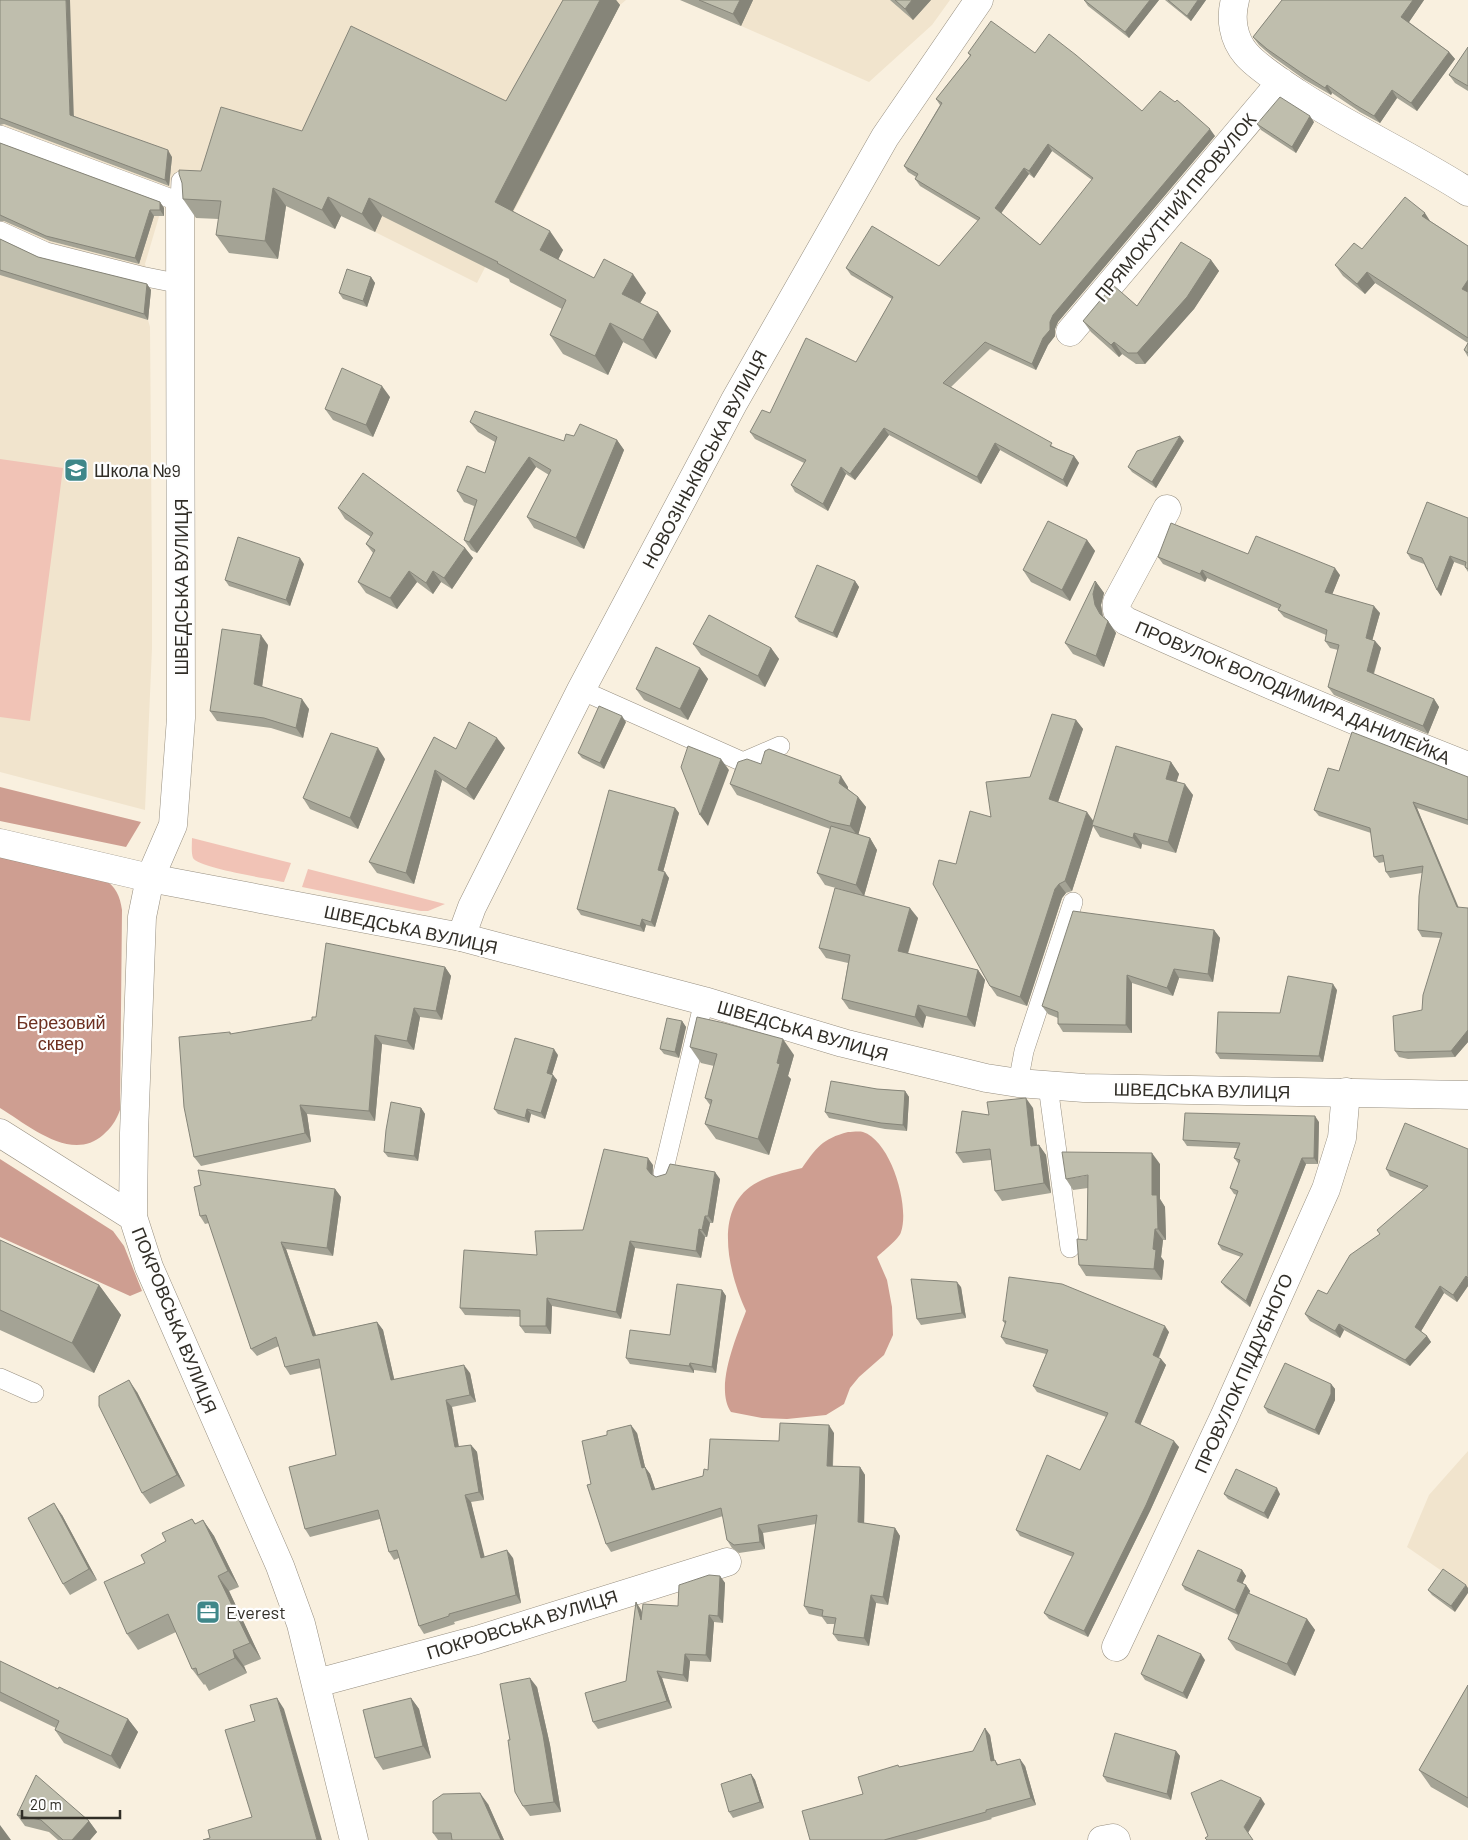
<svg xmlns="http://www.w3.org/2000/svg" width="1468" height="1840" font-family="Barlow,sans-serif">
<rect width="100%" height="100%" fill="#f9f0df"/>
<!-- built -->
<path fill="#f1e4cd" d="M0,0H626L620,5L477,283L375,232L382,216L289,207L181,181L171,180L170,187L163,203L145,264L151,290L148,320L150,327L152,579V648L145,810L0,772Z
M682,0H950L932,25L869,82Z
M1468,1451V1589L1407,1547L1429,1495Z"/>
<!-- green -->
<path fill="#f1c3b6" d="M0,459L63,468L30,721L0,717Z
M192,838L291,863L284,882C270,879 198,868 193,858C191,852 192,844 192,838Z
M308,869L445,904L428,911H421L302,887Z"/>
<!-- forest -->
<path fill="#ce9e91" d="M0,787L141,822L126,847L0,821Z
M0,857L103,879C116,886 120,896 122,910L120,1110C116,1121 111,1128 103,1135C71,1163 28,1125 0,1108Z
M848,1132C852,1132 859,1131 863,1132C891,1141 910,1206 901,1232C899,1239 882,1252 877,1257L887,1280L892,1307L893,1335L884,1355L859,1377L850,1388L844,1404L826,1415L787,1419L762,1418L731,1412C714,1387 737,1336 746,1311C729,1274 711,1206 758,1182C771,1175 787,1172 802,1168C817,1147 822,1139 848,1132Z
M0,1159L113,1231L124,1246L142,1291L130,1296L0,1237Z"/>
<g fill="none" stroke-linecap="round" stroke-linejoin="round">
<!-- service casing -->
<g stroke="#978f80" stroke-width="20">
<path id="service" d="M0,135L180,202L181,181
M0,231L46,252L141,276L181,284
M581,690L743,762L780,746
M1018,1083L1024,1051L1073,902
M1048,1086L1070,1248
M663,1173L704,1001
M0,1378L34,1393"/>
</g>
<!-- minor casing -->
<g stroke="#978f80" stroke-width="29">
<path id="minor" d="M1235,0C1230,18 1233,39 1246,54C1257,67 1282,83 1297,93C1352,129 1412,156 1468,192
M180,202L181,718L173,825L150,878L142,917L134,1133L133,1217L149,1267L280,1566L301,1624L354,1840
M1070,332L1281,82
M1167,509L1117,602C1115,611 1119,616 1126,621C1239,672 1352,721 1468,766
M461,937L472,907L581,690L734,402L885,137L979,0
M0,1133L133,1217
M1116,1647L1225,1415L1326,1189L1342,1138L1346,1092
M317,1683L477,1640L727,1562
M1102,1840L1113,1838L1116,1840"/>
</g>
<!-- tertiary casing -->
<g stroke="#978f80" stroke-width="29">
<path id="tertiary" d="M0,843L150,878L461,937L704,1001L843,1043L986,1078L1018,1083L1084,1088L1468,1095"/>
</g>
<!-- service -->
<use href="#service" stroke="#fff" stroke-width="19"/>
<!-- minor -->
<use href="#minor" stroke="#fff" stroke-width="28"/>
<!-- tertiary -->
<use href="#tertiary" stroke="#fff" stroke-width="28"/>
</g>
<!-- wall -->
<path fill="#a4a395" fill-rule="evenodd" d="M0,0L74,116L172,157L169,186L4,124L0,125Z
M563,0H616L620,5L513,211L563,250L558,260L594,278L646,293L640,303L671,331L656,359L623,342L608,375L563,354L550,335L562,309L510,282L509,279L382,216L375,232L341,216L335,229L286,206L278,259L229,253L216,235L219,219L196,218L183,199L201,171L302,131L506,101Z
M680,0H753L741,26Z
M890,0H931L913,20Z
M1084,0H1159L1129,38L1088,6Z
M1165,0H1206L1191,21Z
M1281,0H1424L1409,22L1449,52L1455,59L1417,111L1397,98L1380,123L1360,112L1332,93L1331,95L1305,80L1273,57L1259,45L1253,37L1282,0Z
M1468,47V91L1455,83L1449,75Z
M968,53H1035L1142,111L1215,136L1058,322L1055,329V336L1048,345L1036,370L990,349L951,387L1056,448L1074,456L1079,463L1067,487L1000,450L981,484L889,435L855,480L846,474L828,511L795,492L791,485L804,463L755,439L750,432L770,413L856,362L892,299L851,275L846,268L939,266L978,221L920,186L915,179L916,177L908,172L904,166L940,105L936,99L970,56ZM1052,151L1092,180L1040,245L1001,213L1029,174L1034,178Z
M1314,122L1296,153L1261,130L1257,124Z
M0,143L160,202L164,208V216H154L139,264L50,241L4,221H0Z
M1430,221L1468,246V357L1464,350L1468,343L1375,283L1365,294L1343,276L1335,265L1362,249Z
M0,239L38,257L147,284L151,290L148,320L0,275Z
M1211,260L1219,271L1194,309L1145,364H1136L1122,354L1119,357L1091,332L1083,321L1137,306Z
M371,277L375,283L367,307L343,299L339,293Z
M390,397L373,437L333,420L325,409Z
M470,422L564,441L574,436L617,440L624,450L584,549L534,528L527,517L549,475L536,467L477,553L471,550L464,540L474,506L464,502L457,491L485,473L495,442L478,432Z
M1184,441L1156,488L1132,472L1128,467Z
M338,508L465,548L473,558L452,589L441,582L433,594L417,582L397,609L366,593L358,582L373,553L366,544L371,537L345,519Z
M1468,518V572L1465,567V566L1454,562L1441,596L1437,590L1424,564L1411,559L1407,553Z
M1087,540L1095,551L1070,601L1031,582L1023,570Z
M1248,554L1340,575L1332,594L1380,613L1372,640L1375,641L1381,648L1374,674L1434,699L1439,707L1428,734L1334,695L1328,687L1338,650L1330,648L1325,641L1326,635L1284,617L1278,610L1279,609L1207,578L1205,582L1163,564L1158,557Z
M304,564L290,606L229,586L225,580Z
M855,581L859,587L837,638L799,622L795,617Z
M1096,582L1104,593L1101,605L1103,617L1108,621L1116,633L1104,667L1073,654L1065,643Z
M693,644L771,648L779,659L765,687L701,655Z
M268,645L262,687L309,709L303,738L271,728L217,721L210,711Z
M700,668L708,679L688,720L644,700L636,689Z
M1076,720L1083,729L1058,802L1093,821L1171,762L1179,774L1176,782L1193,795L1176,853L1142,844L1141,849L1100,837L1093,826L1072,891L1066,893L1062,898L1027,1006L997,996L990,986L956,864L991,817L1030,777Z
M626,722L604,769L582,758L578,753Z
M434,737L456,749L505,748L474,800L442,780L414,884L377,873L369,862Z
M385,759L358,829L310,809L303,798Z
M761,764L848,787V789L858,797L866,807L858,835L870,838L877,850L864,896L918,918L908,954L978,970L985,980L975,1027L926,1016L923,1028L849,1009L842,999L848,963L826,958L819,948L843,890L825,885L817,873L830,829L737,795L730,784Z
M1339,771L1468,777V825L1417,808L1459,908H1468V1042L1455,1057L1408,1059L1399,1057L1395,1051L1422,1010L1441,938L1422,937L1418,930L1422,873L1390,878L1386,872L1384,862L1379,863L1374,857L1371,833L1319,816L1314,810Z
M675,808L679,813L663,872L669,878L655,927L646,925L644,932L581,915L577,909Z
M1214,930L1220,938L1213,982L1179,978L1173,996L1132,983V1033L1063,1032L1058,1024V1018L1048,1014L1042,1006Z
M445,967L451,976L442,1020L420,1017L414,1050L382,1044L375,1121L307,1114L311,1142L201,1166L194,1157L230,1032L231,1034L312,1020Z
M1337,990L1323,1062L1220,1059L1216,1053L1280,1013Z
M682,1021L686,1027L679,1058L664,1054L660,1049Z
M690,1047L794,1055L788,1076L791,1079L769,1155L716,1139L705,1124L710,1105L705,1098L714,1066L701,1063Z
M558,1055L552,1074L557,1080L545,1119L531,1114L529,1123L498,1114L494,1109Z
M877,1089L905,1091L909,1097L907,1131L885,1129L829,1118L825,1112Z
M421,1108L425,1114L418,1161L388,1157L384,1152Z
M1033,1108L1037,1145H1039L1046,1155L1051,1193L1002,1201L995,1191L991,1160L963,1163L956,1153L989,1115Z
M1319,1122L1318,1164H1306L1250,1307L1225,1287L1221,1282L1241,1257L1222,1250L1218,1244L1237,1195L1234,1194L1230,1188L1239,1164L1238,1163L1234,1158L1237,1148L1187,1146L1183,1140Z
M1468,1149V1286L1457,1302L1444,1293L1421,1331L1427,1336L1431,1342L1410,1366L1344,1330L1340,1338L1310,1321L1305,1314L1327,1294L1424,1190L1390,1176L1386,1169Z
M1160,1164V1199L1165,1207L1166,1240H1163L1161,1257L1164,1261L1162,1280L1086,1276L1079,1265L1087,1240L1088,1188L1073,1190L1066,1179Z
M653,1165V1175L656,1177L720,1179L713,1223H710L707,1237H705L701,1258L635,1248L621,1319L552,1306L551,1334L525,1333L520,1326V1317L465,1315L460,1308L537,1255L583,1230Z
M335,1189L341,1197L333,1256L286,1249L316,1335L377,1322L383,1330L394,1379L470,1373L476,1402L452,1407L459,1447L471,1445L477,1452L484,1500L471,1502L484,1557L513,1558L521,1603L454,1622L455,1624L424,1634L419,1626L399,1558L394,1560L389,1552L380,1519L310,1537L305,1529L336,1455L321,1368L290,1375L285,1367L279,1346L257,1356L251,1349L209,1223L205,1224L200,1216Z
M0,1240L99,1285L121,1315L94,1373L0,1330Z
M961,1287L966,1318L921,1325L917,1319Z
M722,1290L726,1296L716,1373L694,1370V1373L630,1364L626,1358L670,1335Z
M1003,1321L1169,1332L1159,1358L1161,1359L1166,1365L1140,1425L1179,1447L1150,1511L1088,1637L1049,1619L1044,1613L1073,1557L1020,1536L1016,1530L1080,1470L1106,1417L1037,1392L1033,1386L1046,1354L1006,1344L1001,1337L1005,1324Z
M1331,1384L1335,1389V1400L1319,1435L1268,1413L1264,1407Z
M137,1392L185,1486L150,1504L142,1493Z
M637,1433L645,1467L650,1474L655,1489L703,1476L708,1470L779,1441L834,1433L833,1466L860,1467L865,1475L864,1523L895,1528L900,1536L888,1605L876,1603L869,1646L838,1641L833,1634L834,1624H827L822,1617L809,1614L804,1606L816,1524L763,1533L765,1549L739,1553L732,1548L727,1540L723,1516L611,1552L606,1544L591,1484Z
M1224,1494H1280L1268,1519L1228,1499Z
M62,1515L97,1580L70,1595L63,1584Z
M192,1519L196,1524L203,1520L214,1536L239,1587L229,1591L261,1659L244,1666L247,1673L209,1691L205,1684L204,1685L192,1669L176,1632L138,1650L127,1634L145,1563L166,1541Z
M1443,1569L1455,1612L1432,1595L1428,1590Z
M1242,1570L1246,1576L1242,1583L1246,1585L1250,1591L1249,1594L1307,1619L1315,1630L1295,1676L1236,1650L1228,1639L1238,1615L1185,1590L1182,1585Z
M720,1576L725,1583L723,1623L714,1622L711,1662L690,1661L688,1682L662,1678L672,1708L598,1729L593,1722L626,1681L636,1602L641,1610L642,1613L678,1606Z
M1205,1660L1187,1699L1145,1680L1141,1674Z
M0,1661L58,1689L128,1719L138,1732L120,1769L64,1743L55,1730L56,1728L0,1701Z
M1468,1685V1808L1431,1787L1419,1770Z
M537,1687L550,1745L561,1812L530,1816L523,1806L510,1740Z
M411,1698L419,1709L431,1758L383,1770L375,1758Z
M990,1735L994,1760L999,1765L1025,1766L1036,1805L991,1818L992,1819L916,1840H810L863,1794L899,1767L973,1751Z
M1176,1751L1180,1756L1171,1800L1107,1782L1103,1776Z
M751,1774L755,1780L764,1808L733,1818L729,1812Z
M488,1804L504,1840H438L433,1833Z
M17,1815L89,1821L97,1832L90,1840H58L49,1832L25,1826Z"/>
<!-- shaded-wall -->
<path fill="#868579" d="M66,0H70L74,121L70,115Z
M600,0H616L620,5L508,220L495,202Z
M740,0H753L741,26L733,14Z
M912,0H931L913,20L905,9Z
M1150,0H1159L1129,38L1125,32Z
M1198,0H1206L1191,21L1187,16Z
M1413,0H1424L1407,25L1401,17Z
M1449,52L1455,59L1417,111L1411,103Z
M1327,85L1332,93L1331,95L1325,88Z
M1392,90L1397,98L1380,123L1374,116Z
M1310,116L1314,122L1296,153L1292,147Z
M1210,129L1215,136L1058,322L1055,329V336L1048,345L1036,370L1032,364L1053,315Z
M1048,144L1052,151L1034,178L1029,171Z
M168,150L172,157L169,186L165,180Z
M1024,168L1029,174L1000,215L995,208Z
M273,188L286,206L278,259L265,241Z
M328,197L341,216L335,229L322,210Z
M369,198L382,216L375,232L362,214Z
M160,202L164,208V216L160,210Z
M150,210L154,216L139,264L135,258Z
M1425,213L1432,224L1422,216Z
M550,231L563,250L553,269L540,250Z
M1211,260L1219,271L1194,309L1145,364L1137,353Z
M1367,272L1375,283L1365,294L1357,284Z
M633,274L646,293L635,312L622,294Z
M371,277L375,283L367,307L363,301Z
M1468,280V297L1462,289Z
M147,284L151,290L148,320L144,314Z
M658,312L671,331L656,359L643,340Z
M610,323L623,342L608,375L595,356Z
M1114,342L1122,354L1119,357L1111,345Z
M382,386L390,397L373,437L366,425Z
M884,428L889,435L855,480L850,474Z
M1180,436L1184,441L1156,488L1152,482Z
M617,440L624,450L584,549L576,538Z
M995,443L1000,450L981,484L977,477Z
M1074,456L1079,463L1067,487L1063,480Z
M529,457L536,467L477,553L469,542Z
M841,467L846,474L828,511L823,504Z
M1087,540L1095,551L1070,601L1062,590Z
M465,548L473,558L452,589L444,578Z
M1450,556L1454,562L1441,596L1437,590Z
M300,558L304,564L290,606L286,600Z
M1335,568L1340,575L1330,600L1325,592Z
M1202,570L1207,578L1205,582L1200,574Z
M409,571L417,582L397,609L390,598Z
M433,571L441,582L433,594L426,583Z
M855,581L859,587L837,638L833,633Z
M1096,582L1104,593L1101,605L1103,617L1108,621L1116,633L1104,667L1096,656L1100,614L1095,605L1093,594Z
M1374,606L1380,613L1371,645L1366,638Z
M261,635L268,645L261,694L254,684Z
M1375,641L1381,648L1372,678L1367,671Z
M771,648L779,659L765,687L758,676Z
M700,668L708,679L688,720L680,709Z
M302,699L309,709L303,738L296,728Z
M1434,699L1439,707L1428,734L1423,726Z
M622,716L626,722L604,769L600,763Z
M1076,720L1083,729L1056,808L1049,799Z
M497,738L505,748L474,800L466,789Z
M378,748L385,759L358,829L350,818Z
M721,759L729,770L708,826L700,815Z
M1171,762L1179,774L1174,790L1166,779Z
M435,770L442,780L414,884L406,873Z
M841,776L848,787L847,794L839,783Z
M1185,784L1193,795L1176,853L1168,842Z
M858,797L866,807L858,836L850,826Z
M1413,802L1417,808L1461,914L1457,907Z
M675,808L679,813L662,876L658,870Z
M1087,812L1094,822L1092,825L1093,826L1072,891L1065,881Z
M1134,833L1142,844L1141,849L1133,838Z
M870,838L877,850L864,896L856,885Z
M665,872L669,878L655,927L651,922Z
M1059,884L1066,893L1062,898L1027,1006L1020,997L1055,889Z
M910,908L918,918L905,962L898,951Z
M642,919L646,925L644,932L640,926Z
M1214,930L1220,938L1213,982L1208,974Z
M445,967L451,976L442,1020L436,1011Z
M1174,969L1179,978L1173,996L1167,988Z
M978,970L985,980L975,1027L967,1017Z
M1127,975L1132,983V1033L1126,1025Z
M1333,984L1337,990L1323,1062L1319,1056Z
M918,1005L926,1016L923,1028L915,1017Z
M414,1008L420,1017L414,1050L407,1041Z
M682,1021L686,1027L679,1058L675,1052Z
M1468,1030V1042L1455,1057L1451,1051Z
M375,1035L382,1044L375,1121L369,1111Z
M783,1039L794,1055L788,1076L791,1079L769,1155L758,1139Z
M554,1049L558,1055L551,1078L547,1073Z
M553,1075L557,1080L545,1119L541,1113Z
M905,1091L909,1097L907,1131L903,1125Z
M1026,1098L1033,1108L1038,1156L1031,1146Z
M300,1105L307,1114L311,1142L305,1133Z
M421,1108L425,1114L418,1161L414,1156Z
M527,1109L531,1114L529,1123L525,1118Z
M1315,1116L1319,1122L1318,1164L1314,1158Z
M1039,1145L1046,1155L1051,1193L1044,1183Z
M1152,1153L1160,1164V1199L1165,1207L1166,1240L1158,1229L1152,1195Z
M648,1158L653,1165L652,1177L647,1169Z
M1302,1158L1306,1164L1250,1307L1246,1301Z
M715,1172L720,1179L713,1223L708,1216Z
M335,1189L341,1197L333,1256L327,1248Z
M705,1216L710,1223L707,1237L702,1230Z
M699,1229L705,1237L701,1258L696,1251Z
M1155,1229L1163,1240L1161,1257L1164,1261L1162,1280L1154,1269L1153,1249Z
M630,1241L635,1248L621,1319L616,1312Z
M281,1242L286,1249L319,1344L313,1336Z
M1466,1276L1468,1279V1286L1457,1302L1453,1295Z
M957,1282L961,1287L966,1318L962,1313Z
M99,1285L121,1315L94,1373L72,1343Z
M1440,1286L1444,1293L1420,1333L1415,1327Z
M722,1290L726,1296L716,1373L712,1367Z
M547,1298L552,1306L551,1334L546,1326Z
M377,1322L383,1330L396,1387L391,1380Z
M1339,1324L1344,1330L1340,1338L1335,1331Z
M1165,1326L1169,1332L1157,1361L1153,1355Z
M1427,1336L1431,1342L1410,1366L1405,1360Z
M1161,1359L1166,1365L1139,1428L1135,1422Z
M690,1363L694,1370V1373L689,1366Z
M464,1365L470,1373L476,1402L470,1395Z
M129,1380L137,1392L185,1486L177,1475Z
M1331,1384L1335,1389V1400L1319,1435L1315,1430Z
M446,1400L452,1407L460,1455L455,1447Z
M631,1425L637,1433L647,1475L642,1468Z
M829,1425L834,1433L832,1473L827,1466Z
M1174,1441L1179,1447L1150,1511L1088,1637L1084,1631Z
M471,1445L477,1452L484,1500L479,1492Z
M645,1467L650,1474L658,1497L652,1490Z
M860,1467L865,1475L864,1530L858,1522Z
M1277,1488L1280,1494L1268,1519L1264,1513Z
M465,1495L471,1502L487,1566L481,1558Z
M54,1503L62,1515L97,1580L89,1569Z
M203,1520L214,1536L239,1587L228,1571Z
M758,1525L763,1533L765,1549L760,1542Z
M895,1528L900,1536L888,1605L883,1597Z
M507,1550L513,1558L521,1603L516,1595Z
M1242,1570L1246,1576L1241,1587L1237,1581Z
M218,1576L229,1591L261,1659L250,1643Z
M720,1576L725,1583L723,1623L718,1616Z
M1246,1585L1250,1591L1239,1616L1235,1610Z
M1466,1585L1468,1588V1593L1455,1612L1451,1606Z
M871,1595L876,1603L869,1646L864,1638Z
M636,1602L641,1610L646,1627L641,1620Z
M709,1615L714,1622L711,1662L706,1655Z
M1307,1619L1315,1630L1295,1676L1287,1664Z
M233,1650L244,1666L247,1673L235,1658Z
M685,1654L690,1661L688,1682L683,1675Z
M1201,1654L1205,1660L1187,1699L1183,1693Z
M657,1671L662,1678L672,1708L667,1701Z
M530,1678L537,1687L550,1745L561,1812L554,1802Z
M277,1698L284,1709L322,1840H317Z
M411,1698L419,1709L431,1758L423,1746Z
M128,1719L138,1732L120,1769L111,1756Z
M985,1728L990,1735L996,1768L991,1761Z
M1176,1751L1180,1756L1171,1800L1167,1794Z
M1020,1759L1025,1766L1036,1805L1031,1798Z
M751,1774L755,1780L764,1808L760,1802Z
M480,1793L488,1804L504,1840H501Z
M1261,1798L1265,1804L1248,1833L1244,1827Z
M89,1821L97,1832L90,1840H72Z
M0,1825L11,1840H0Z"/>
<!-- building -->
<path fill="#bfbead" stroke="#868579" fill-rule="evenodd" d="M0,0H66L70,115L168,150L165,180L0,118Z
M563,0H600L495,202L550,231L540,250L594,278L604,259L633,274L622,294L658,312L643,340L610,323L595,356L550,335L566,300L497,263L498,262L369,198L362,214L328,197L322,210L273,188L265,241L216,235L221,201L183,199L182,183L179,174V170L201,171L221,107L302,131L351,26L506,101Z
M699,0H740L733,14Z
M895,0H912L905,9Z
M1084,0H1150L1125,32Z
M1168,0H1198L1187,16Z
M1282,0H1413L1401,17L1449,52L1411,103L1392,90L1374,116L1354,104L1327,85L1325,88L1300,72L1267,49L1253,37Z
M991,21L1035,53L1049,34L1076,55L1142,111L1160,91L1175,102L1177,100L1210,129L1053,315L1050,322V330L1043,338L1032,364L985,342L943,383L1052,443L1050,446L1074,456L1063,480L995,443L977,477L884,428L850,474L841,467L823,504L791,485L806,460L750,432L762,410L770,413L806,338L856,362L893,297L846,268L872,226L939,266L980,218L915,179L918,174L904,166L942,103L936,99L971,55L968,53ZM1048,144L1093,178L1040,245L995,208L1024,168L1029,171Z
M1468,47V86L1449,75Z
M1280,97L1310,116L1292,147L1257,124Z
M0,143L160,202V210H150L135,258L46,236L0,215Z
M1405,197L1425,213L1422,216L1468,246V280L1462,289L1468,292V338L1367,272L1357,284L1335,265L1354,243L1362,249Z
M0,239L38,257L147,284L144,314L0,270Z
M1181,242L1211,260L1187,297L1137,353H1128L1114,342L1111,345L1083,321L1113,285L1137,306Z
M347,269L371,277L363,301L339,293Z
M1468,343V353L1464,350Z
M342,368L382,386L366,425L325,409Z
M475,411L564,441L566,434L574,436L580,424L617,440L576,538L527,517L551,470L529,457L469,542L464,540L477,500L457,491L467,466L485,473L497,437L470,422Z
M1180,436L1152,482L1128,467L1137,451Z
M363,473L465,548L444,578L433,571L426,583L409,571L390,598L358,582L375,550L366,544L373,533L338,508Z
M1427,502L1468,518V569L1465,567L1466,562L1450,556L1437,590L1422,558L1407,553Z
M1048,521L1087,540L1062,590L1023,570Z
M1171,523L1248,554L1256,536L1335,568L1325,592L1374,606L1366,638L1375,641L1367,671L1434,699L1423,726L1328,687L1339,645L1325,641L1327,630L1278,610L1281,605L1202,570L1200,574L1158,557Z
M238,537L300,558L286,600L225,580Z
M817,565L855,581L833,633L795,617Z
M1095,581L1096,582L1093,594L1095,605L1100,614L1108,621L1096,656L1065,643Z
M709,615L771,648L758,676L693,644Z
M222,629L261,635L254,684L302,699L296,728L264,718L210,711Z
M656,647L700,668L680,709L636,689Z
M599,706L622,716L600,763L578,753Z
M1052,714L1076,720L1049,799L1087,812L1065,881L1059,884L1055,889L1020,997L990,986L933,884L939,860L956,864L970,811L991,817L986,782L1030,777Z
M469,722L497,738L466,789L435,770L406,873L369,862L434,737L456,749Z
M1352,732L1468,777V820L1413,802L1457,907L1468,908V1030L1451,1051L1404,1052L1395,1051L1393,1016L1422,1010L1423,995L1442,933L1418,930L1419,896L1423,866L1386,872L1383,855L1374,857L1370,828L1314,810L1328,768L1339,771Z
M331,733L378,748L350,818L303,798Z
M688,746L721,759L700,815L681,767Z
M1116,746L1171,762L1166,779L1185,784L1168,842L1134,833L1133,838L1092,825Z
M769,749L841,776L839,783L858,797L850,826L831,822L730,784L738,762L747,759L761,764L765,751Z
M609,790L675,808L658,870L665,872L651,922L642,919L640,926L577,909Z
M831,826L870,838L856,885L817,873Z
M835,888L910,908L898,951L978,970L967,1017L918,1005L915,1017L842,999L850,955L819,948Z
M1073,911L1214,930L1208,974L1174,969L1167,988L1127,975L1126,1025L1058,1024V1012L1042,1006Z
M326,943L445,967L436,1011L414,1008L407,1041L375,1035L369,1111L300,1105L305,1133L194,1157L184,1107L179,1037L230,1032V1034L312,1020V1017H316Z
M1288,976L1333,984L1319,1056L1216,1053L1218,1012L1280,1013Z
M697,1017L724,1023L783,1039L777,1063L780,1064L758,1139L705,1124L712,1100L705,1098L717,1054L690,1047Z
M667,1018L682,1021L675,1052L660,1049Z
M515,1038L554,1049L547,1073L553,1075L541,1113L527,1109L525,1118L494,1109Z
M831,1081L877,1089L905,1091L903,1125L881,1123L825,1112Z
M1026,1098L1031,1146L1039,1145L1044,1183L995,1191L990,1149L956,1153L962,1111L989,1115L987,1102Z
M391,1102L421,1108L414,1156L384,1152L386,1130Z
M1185,1113L1315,1116L1314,1158H1302L1246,1301L1221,1282L1243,1254L1218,1244L1238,1191L1230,1188L1240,1160L1234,1158L1240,1143L1183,1140Z
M1405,1123L1468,1149V1278L1466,1276L1453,1295L1440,1286L1415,1327L1427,1336L1405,1360L1339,1324L1335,1331L1305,1314L1318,1290L1327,1294L1350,1255L1380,1234L1377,1230L1428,1186L1386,1169Z
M604,1149L648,1158L647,1169L651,1174L656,1177L666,1174L670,1164L715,1172L708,1216H705L702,1230L699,1229L696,1251L630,1241L616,1312L547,1298L546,1326H520V1310L460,1308L464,1250L537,1255L535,1231L583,1230Z
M1062,1152L1152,1153V1195H1157L1158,1229H1155L1153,1249L1156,1250L1154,1269L1079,1265L1077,1239L1087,1240L1088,1175L1066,1179Z
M198,1170L335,1189L327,1248L281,1242L313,1336L377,1322L391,1380L464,1365L470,1395L446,1400L455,1447L471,1445L479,1492L465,1495L481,1558L507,1550L516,1595L449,1614V1616L419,1626L397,1550L389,1552L378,1510L305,1529L289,1467L336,1455L319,1359L285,1367L276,1337L251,1349L206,1215L200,1216L194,1187L201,1185Z
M0,1240L99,1285L72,1343L0,1310Z
M1009,1277L1062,1284L1165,1326L1153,1355L1161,1359L1135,1422L1174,1441L1146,1505L1084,1631L1044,1613L1074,1553L1016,1530L1047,1455L1080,1470L1108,1413L1033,1386L1048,1350L1001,1337L1006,1321H1003Z
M911,1279L957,1282L962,1313L917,1319Z
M677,1284L722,1290L712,1367L690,1363L689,1366L626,1358L630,1330L670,1335Z
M1285,1363L1331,1384V1394L1315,1430L1264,1407Z
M129,1380L177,1475L142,1493L99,1406V1396Z
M780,1423L829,1425L827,1466L860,1467L858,1522L895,1528L883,1597L871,1595L864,1638L833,1634L836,1618L822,1616L823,1610L804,1606L817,1515L758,1525L760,1542L734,1545L727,1540L721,1508L606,1544L587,1485L591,1484L582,1441L607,1435V1431L631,1425L642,1468L645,1467L652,1490L703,1476L704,1469L708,1470L710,1439L779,1441Z
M1236,1469L1277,1488L1264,1513L1224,1494Z
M54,1503L89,1569L63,1584L28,1518Z
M192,1519L195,1524L203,1520L228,1571L218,1576L250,1643L233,1650L235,1658L198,1675L196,1668L192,1669L168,1614L127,1634L104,1582L145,1563L141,1555L166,1541L162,1533Z
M1198,1550L1242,1570L1237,1581L1246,1585L1235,1610L1182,1585Z
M1443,1569L1466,1585L1451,1606L1428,1590Z
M709,1575L720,1576L718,1616L709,1615L706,1655L685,1654L683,1675L657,1671L667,1701L593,1722L585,1693L626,1681L636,1602L641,1620L643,1604L678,1606L679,1585Z
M1248,1593L1307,1619L1287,1664L1228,1639Z
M1158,1635L1201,1654L1183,1693L1141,1674Z
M0,1661L58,1689L59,1687L128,1719L111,1756L55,1730L59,1721L0,1692Z
M530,1678L543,1735L554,1802L523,1806L515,1792L508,1740H510L500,1684Z
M1468,1685V1798L1419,1770Z
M277,1698L317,1840H203L210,1838L208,1830L252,1817L225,1730L255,1721L250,1705Z
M411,1698L423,1746L375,1758L363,1710Z
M985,1728L991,1761L995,1760L997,1765L1020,1759L1031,1798L986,1810V1812L884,1840H810L802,1811L863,1794L858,1777L898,1765L899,1767L973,1751Z
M1115,1733L1176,1751L1167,1794L1103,1776Z
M751,1774L760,1802L729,1812L721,1784Z
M36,1775L89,1821L72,1840H63L41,1820L17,1815Z
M1221,1780L1261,1798L1244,1827L1253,1840H1207L1205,1838L1208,1836L1191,1793Z
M480,1793L501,1840H452L451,1833H433V1801L443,1794Z"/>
<!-- icons -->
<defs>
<g id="school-square" transform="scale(1.25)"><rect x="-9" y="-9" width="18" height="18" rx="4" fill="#3f8789" stroke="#fefefe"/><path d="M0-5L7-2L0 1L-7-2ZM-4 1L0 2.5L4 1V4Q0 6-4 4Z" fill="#fff"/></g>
<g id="office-square" transform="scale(1.25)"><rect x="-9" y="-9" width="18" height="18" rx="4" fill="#3f8789" stroke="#fefefe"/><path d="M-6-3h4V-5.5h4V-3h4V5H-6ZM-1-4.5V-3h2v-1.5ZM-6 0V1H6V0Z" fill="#fff"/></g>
</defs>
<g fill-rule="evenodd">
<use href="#school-square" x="76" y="470"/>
<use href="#office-square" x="208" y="1612"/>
</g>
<g text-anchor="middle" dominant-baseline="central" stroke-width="4.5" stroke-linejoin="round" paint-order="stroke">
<!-- street labels -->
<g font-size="18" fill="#312e27" stroke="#fefefe">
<text transform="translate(1175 207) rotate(-50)">ПРЯМОКУТНИЙ ПРОВУЛОК</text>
<text transform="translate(704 459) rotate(-62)">НОВОЗІНЬКІВСЬКА ВУЛИЦЯ</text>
<text transform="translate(181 587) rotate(-90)">ШВЕДСЬКА ВУЛИЦЯ</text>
<text transform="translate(1293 692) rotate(23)">ПРОВУЛОК ВОЛОДИМИРА ДАНИЛЕЙКА</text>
<text transform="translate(411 929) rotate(12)">ШВЕДСЬКА ВУЛИЦЯ</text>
<text transform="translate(803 1030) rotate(16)">ШВЕДСЬКА ВУЛИЦЯ</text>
<text transform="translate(1202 1090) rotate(1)">ШВЕДСЬКА ВУЛИЦЯ</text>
<text transform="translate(175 1320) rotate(68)">ПОКРОВСЬКА ВУЛИЦЯ</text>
<text transform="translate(1243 1373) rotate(-66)">ПРОВУЛОК ПІДДУБНОГО</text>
<text transform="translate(522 1624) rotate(-17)">ПОКРОВСЬКА ВУЛИЦЯ</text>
</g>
<!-- poi labels -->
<g font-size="18" fill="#312e27" stroke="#fefefe" text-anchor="start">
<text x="94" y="470">Школа №9</text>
<text x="226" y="1612">Everest</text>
</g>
<!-- park labels -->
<g font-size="18" fill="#6d3020" stroke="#fefefe">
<text x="61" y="1022">Березовий<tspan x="61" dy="21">сквер</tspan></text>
</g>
</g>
<!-- scale -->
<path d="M22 1810v8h98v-8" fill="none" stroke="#312e27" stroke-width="2.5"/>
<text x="30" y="1810" font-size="15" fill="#312e27" stroke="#fefefe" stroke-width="4" paint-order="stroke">20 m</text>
</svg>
